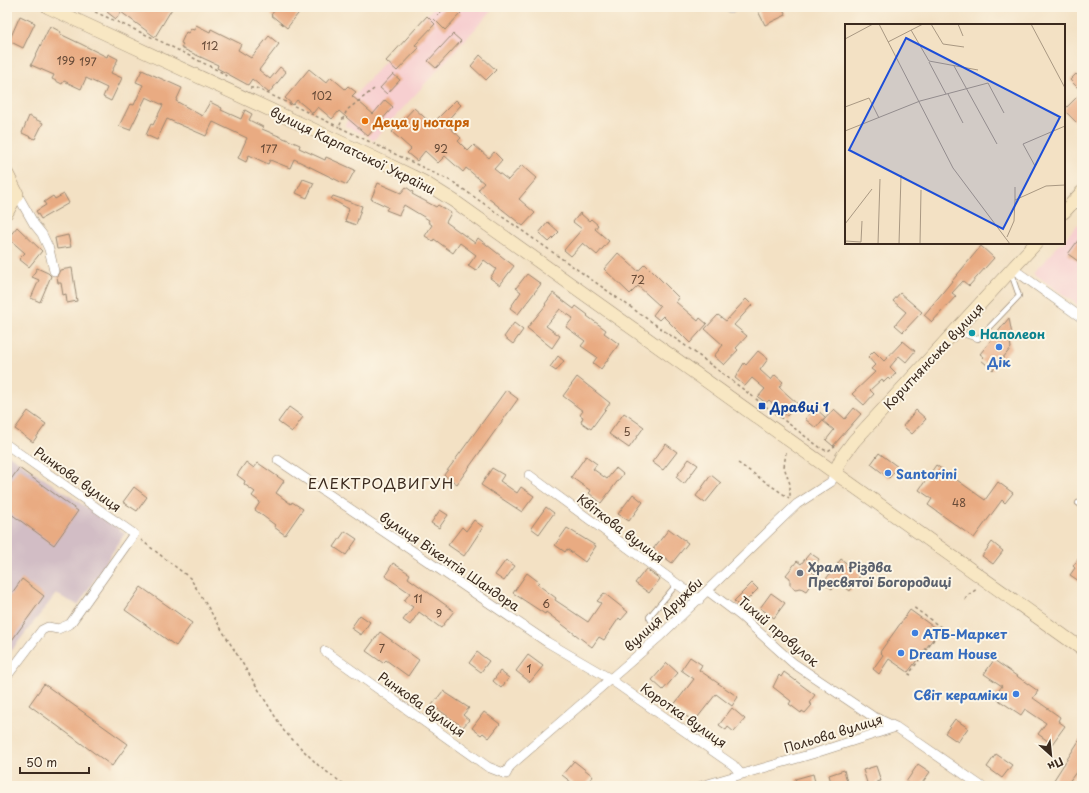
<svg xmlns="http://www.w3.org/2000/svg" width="1089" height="793" font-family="'Playpen Sans',sans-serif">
<rect width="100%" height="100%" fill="#fcf5e5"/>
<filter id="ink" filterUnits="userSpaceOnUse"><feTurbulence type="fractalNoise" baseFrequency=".025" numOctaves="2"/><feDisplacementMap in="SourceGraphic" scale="8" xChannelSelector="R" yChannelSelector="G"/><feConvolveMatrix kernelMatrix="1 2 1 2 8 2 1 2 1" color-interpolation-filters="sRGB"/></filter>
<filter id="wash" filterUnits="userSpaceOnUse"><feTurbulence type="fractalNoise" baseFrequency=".012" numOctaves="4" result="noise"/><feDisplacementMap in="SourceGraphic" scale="16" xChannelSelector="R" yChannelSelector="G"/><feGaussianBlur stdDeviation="0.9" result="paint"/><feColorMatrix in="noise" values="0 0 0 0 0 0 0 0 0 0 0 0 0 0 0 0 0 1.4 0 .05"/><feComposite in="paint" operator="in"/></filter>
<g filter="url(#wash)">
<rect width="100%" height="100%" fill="#f3e1c4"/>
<!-- built -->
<path fill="#f7cfd0" d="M434,7H495L373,141L368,136L345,126L350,112L344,107Z
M1078,224L1082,228V308L1033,273L1061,243H1064V240Z"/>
<!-- industrial -->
<path fill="#d2bdc5" d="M7,454L125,533L78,605L56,594L7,656Z"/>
<g id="blocks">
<!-- building -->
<path fill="#e9ab82" d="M111,7H173L155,37L121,12L116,19L107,12Z
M277,7H297L301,10L287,28L271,15Z
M446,7H454L461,13L445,30L434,19Z
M756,7H782L786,15L765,25Z
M20,16L35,23L23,48L9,41Z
M427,16L435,24L415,45L419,48L397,71L386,61Z
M196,25L210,32L211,29L241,44L238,50L251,58L269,36L279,44L259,70L270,79L280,67L286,72L269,93L252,79L248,85L217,68L218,65L181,48L183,44L181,43L186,32L188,33L191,29L194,30Z
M50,26L61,32L60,34L81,44L107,57L108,54L118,59L111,73L122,78L111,101L103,97L107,88L86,78L81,89L64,81L62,84L52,79L54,75L31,65Z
M453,34L461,41L436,68L428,61Z
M480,55L496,70L486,80L471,66Z
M309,69L326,83L331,77L345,89L348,86L356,92L352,96L373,114L385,100L393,107L368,136L339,111L332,119L318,107L313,113L297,100L293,105L285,98Z
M142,70L182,88L176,101L202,116L210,102L222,108L221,110L241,119L245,110L252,114L249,120L263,127L262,129L300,145L299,148L325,160L326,157L355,170L347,185L294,159L290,168L270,160L268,164L249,155L246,162L238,158L247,138L213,122L206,136L167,119L157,140L146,135L151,124L153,125L163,105L146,97L130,130L119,126L130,104L134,105L143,85L136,82Z
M393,74L400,80L387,94L380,88Z
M1076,74L1082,80V92L1070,80Z
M1082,92V128L1064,110Z
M456,100L461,105L445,123L461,138L458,141L468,151L474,145L489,158L494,152L502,160L494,169L508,180L522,165L537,178L519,199L535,213L523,226L478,190L484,183L466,168L463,172L445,156L438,163L425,151L417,161L407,153L411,149L392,132L414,108L432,124Z
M29,116L43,123L35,139L22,133Z
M303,179L314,183L307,198L296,193Z
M378,183L401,193L406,187L413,192L412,194L436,207L438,205L451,213L446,222L475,243L478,238L514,266L500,285L490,278L496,269L484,260L476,271L468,266L476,255L460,243L453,253L434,239L433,241L425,236L432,225L428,222L429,220L404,205L399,215L386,210L388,207L371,199Z
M64,194L69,203L41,219L36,211L46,205L44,202L53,196L55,199Z
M333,196L362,206L356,225L345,221L349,209L331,199Z
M580,213L589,221L591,219L598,225L595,229L609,241L597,255L583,243L571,256L564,250L582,229L573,222Z
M548,222L559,232L549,242L539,233Z
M17,227L42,251L29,267L19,259L25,253L8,238Z
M68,235L71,247L57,249L55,238Z
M1082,235V264L1068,254Z
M981,246L994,258L969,286L963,281L952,293L956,296L932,322L924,315Z
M618,253L638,271L645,264L679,298L676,302L698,321L700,318L707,324L690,343L663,316L659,320L653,315L660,306L638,286L630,294L604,269Z
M37,268L48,273L51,276L40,302L31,298L39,280L32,277Z
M72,268L77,301L67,303L66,294L63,295L61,283H58L57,276L60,270Z
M527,274L541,284L518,314L510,308L521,292L516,288Z
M553,293L574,309L576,306L588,315L587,316L606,330L604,333L619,344L601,369L593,363L597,357L581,346L585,341L566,327L573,318L560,309L546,326L560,336L552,348L527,328L546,305L545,304Z
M900,293L922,312L903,332L895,325L906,312L893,301Z
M746,299L752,305L734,325L747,336L736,348L738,350L724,365L714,356L723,345L705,329L718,315L726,321Z
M1009,318L1012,335L1009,336L1011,348L993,370L981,360L984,357L980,354Z
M514,323L523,330L513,344L504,337Z
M903,341L915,351L906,362L899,356L890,367L896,373L890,380L888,378L884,382L882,379L870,390L874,394L864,405L852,394L875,372L871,369L875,365L868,357L874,351L884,361Z
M758,351L768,359L760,370L771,380L775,375L783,382L779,387L798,404L787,416L769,400L766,403L758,397L765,389L752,378L745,386L735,378L744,363L746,365Z
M558,356L564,361L556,371L550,367Z
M577,377L610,403L591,429L581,422L583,417L580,415L583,411L563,396Z
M506,390L518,399L457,484L444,475Z
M289,407L303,417L292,432L278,422Z
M815,408L825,417L816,428L805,419Z
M854,408L861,414L833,446L826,440L834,430L823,421L834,409L845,419Z
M916,410L926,419L912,434L903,426Z
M28,411L46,424L33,442L15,429Z
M624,413L644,427L629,448L609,434Z
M666,444L677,452L663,470L652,462Z
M879,453L898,467L889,478L871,464Z
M586,456L597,464L593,469L607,479L616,468L623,474L601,503L589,493L591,491L571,477Z
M689,459L698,465L684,484L676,477Z
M246,462L254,468L258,463L284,481L276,493L291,504L292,502L303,509L285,535L274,527L275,525L255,510L260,502L252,496L255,492L244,484L245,481L237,475Z
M936,465L985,500L998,482L1013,493L1005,503L1002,500L974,538L928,505L932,499L919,490Z
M19,468L78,511L54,545L7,511V485Z
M492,468L504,475L500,481L517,493L521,487L534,496L522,512L481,485Z
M711,475L721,483L705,503L696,496Z
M134,487L147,497L137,511L123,502Z
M633,494L643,502L629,521L618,514Z
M546,507L554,513L539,534L531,528Z
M440,510L448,515L439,528L431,523Z
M474,520L483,527L464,556L448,545L462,527L466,531Z
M567,528L596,546L585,562L567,549L565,552L555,545Z
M669,529L688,543L672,563L653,549Z
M345,531L357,539L346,555L334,547Z
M992,542L1003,551L993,564L982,556Z
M810,553L819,559L812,572L817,575L806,591L801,588L795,589L790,585V578L786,575L797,561L801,564Z
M1082,554V583L1070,575L1075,568L1073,566Z
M841,559L861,574L850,591L838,582L832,589L823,583Z
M506,560L515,566L504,581L495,575Z
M393,563L410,574L408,578L454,611L441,628L419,612L410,625L403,620L413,607L404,601L410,593L385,576Z
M646,569L660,579L649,593L635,583Z
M527,573L539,582L537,584L556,598L555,600L588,622L601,603L597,601L604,593L628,612L621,620L619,618L604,640L599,637L592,647L546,612L545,614L513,593Z
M22,579L44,596L7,647V600Z
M752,583L758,589L740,607L734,601Z
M141,587L192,623L176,646L125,610Z
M771,593L785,603L774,618L760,608Z
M910,610L939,631L908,672L889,659L879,674L873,669L883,655L880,652Z
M360,615L370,622L361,635L351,628Z
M380,632L419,660L408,676L386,660L383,663L366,651Z
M477,652L489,661L481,672L469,663Z
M528,655L543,666L530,682L516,671Z
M690,657L702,665L699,670L738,697L732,706L716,694L694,722L673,706L694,679L681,670Z
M994,660L1038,691L1033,698L1060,717L1058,721L1065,726L1052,744L1038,734L1046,723L1025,709L1021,715L994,697L1002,686L984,674Z
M667,663L678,673L663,690L652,680Z
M500,671L509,678L501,688L493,681Z
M784,672L815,695L809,703L812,705L805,713L802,711L801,713L789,704L791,701L773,687L779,675L781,677Z
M44,684L128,744L112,766L29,705Z
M443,691L469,708L463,715L469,720L463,727L432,705Z
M732,708L745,719L734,732L728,727L726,730L719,725Z
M484,712L500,724L489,738L483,733L481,735L472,728Z
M955,719L968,728L958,742L945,733Z
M1082,736V762L1079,768L1066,786H1050Z
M996,754L1012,765L1002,778L987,767Z
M574,761L593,776L585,786H576L562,775Z
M918,764L930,772L920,786H912L906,782Z
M876,766L881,781L876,782L878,786H868L863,770Z
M844,770L848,786H832L829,775Z
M813,774L816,786H798L795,779Z"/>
</g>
</g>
<g filter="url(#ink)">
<use href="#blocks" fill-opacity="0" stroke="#978671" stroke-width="1"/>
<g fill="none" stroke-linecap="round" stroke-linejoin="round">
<!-- lane casing -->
<g stroke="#978671" stroke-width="6">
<path id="lane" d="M1073,205L1082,207
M957,332L978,339L1019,296L1011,273
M1078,503L1082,506
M660,636L649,617L676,585"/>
</g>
<!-- street casing -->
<g stroke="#978671" stroke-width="10">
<path id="street" d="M730,7V8
M17,194L34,224L42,234L49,249L54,271
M1013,269L1082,318
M7,445L134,534L70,624L58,629L48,627L42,630L7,676
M278,460L547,642L607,677L733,765L741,774
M529,475L699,600
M708,591L741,616L793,663L872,716L896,727
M325,651L488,767L506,774L510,766L660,636L797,504L831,482L835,472
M701,786L812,754L896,727L981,786"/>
</g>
<!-- secondary casing -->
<g stroke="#978671" stroke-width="14">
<path id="secondary" d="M48,7L370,156L422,181L454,201L1082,649
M7,174L17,194L7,212
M1064,212L1082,192
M835,472L842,457L854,441L1036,243"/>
</g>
<!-- path -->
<path stroke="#978671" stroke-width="1.5" stroke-dasharray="3 3" stroke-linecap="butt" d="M84,7L160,41L223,73L227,77
M250,88H256L339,127
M374,89L347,110L339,127L453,182L690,349L822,449L828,451L836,445
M786,452L784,467L790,484V499
M738,463L789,498
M141,540L190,578L284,731L319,766L346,786
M965,600L968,595L977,589
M911,675L909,674L942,628L913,607"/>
<!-- lane -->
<use href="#lane" stroke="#fff" stroke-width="4.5"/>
<!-- street -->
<use href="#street" stroke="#fff" stroke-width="9"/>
<!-- secondary -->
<use href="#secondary" stroke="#f8e7c3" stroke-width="13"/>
</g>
</g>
<!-- markers -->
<circle fill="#e8710a" stroke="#fcf5e5" stroke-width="1.5" cx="365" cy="121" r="4"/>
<circle fill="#0f9aa8" stroke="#fcf5e5" stroke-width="1.5" cx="972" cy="333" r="4"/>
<g fill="#3f7fe0" stroke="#fcf5e5" stroke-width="1.5">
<circle cx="999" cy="347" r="4"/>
<circle cx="888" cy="473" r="4"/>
<circle cx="915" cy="633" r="4"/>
<circle cx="901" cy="653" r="4"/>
<circle cx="1016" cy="694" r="4"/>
</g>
<rect fill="#1a4fb4" stroke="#fcf5e5" stroke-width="1.5" x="758" y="402" width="8" height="8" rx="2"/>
<circle fill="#6b7280" stroke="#fcf5e5" stroke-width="1.5" cx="800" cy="573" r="4"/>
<g text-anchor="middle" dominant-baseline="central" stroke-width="4" stroke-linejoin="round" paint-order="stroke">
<!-- number labels -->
<g font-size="11" fill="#664a37">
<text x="210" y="45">112</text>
<text x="66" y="60">199</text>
<text x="88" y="61">197</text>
<text x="322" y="95">102</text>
<text x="269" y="148">177</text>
<text x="441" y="148">92</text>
<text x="638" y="279">72</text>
<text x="627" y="431">5</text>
<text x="959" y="502">48</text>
<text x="418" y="598">11</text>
<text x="546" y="603">6</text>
<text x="439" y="613">9</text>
<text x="382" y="648">7</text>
<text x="529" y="668">1</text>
</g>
<!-- food labels -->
<g font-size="13" font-weight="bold" fill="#c56008" stroke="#fcf5e5" text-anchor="start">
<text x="373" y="121">Деца у нотаря</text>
</g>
<!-- street labels -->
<g font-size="13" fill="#3b2a1e" stroke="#fcf5e5">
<text transform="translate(353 150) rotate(26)">вулиця Карпатської України</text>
<text transform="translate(933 356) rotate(-47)">Коритнянська вулиця</text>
<text transform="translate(78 479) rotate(35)">Ринкова вулиця</text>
<text transform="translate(621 528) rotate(37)">Квіткова вулиця</text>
<text transform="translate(450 561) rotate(34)">вулиця Вікентія Шандора</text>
<text transform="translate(663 614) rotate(-43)">вулиця Дружби</text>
<text transform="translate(779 631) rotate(40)">Тихий провулок</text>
<text transform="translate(422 704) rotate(35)">Ринкова вулиця</text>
<text transform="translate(684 715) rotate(35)">Коротка вулиця</text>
<text transform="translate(833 733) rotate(-17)">Польова вулиця</text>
</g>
<!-- culture labels -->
<g font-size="13" font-weight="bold" fill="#0d838f" stroke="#fcf5e5" text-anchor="start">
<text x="980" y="333">Наполеон</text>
</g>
<!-- shop labels -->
<g font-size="13" font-weight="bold" fill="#366cbe" stroke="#fcf5e5" text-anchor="start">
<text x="999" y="361" text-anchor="middle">Дік</text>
<text x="896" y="473">Santorini</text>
<text x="923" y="633">АТБ-Маркет</text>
<text x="909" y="653">Dream House</text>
<text x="1008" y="694" text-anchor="end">Світ кераміки</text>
</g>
<!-- transit labels -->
<g font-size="13" font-weight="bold" fill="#164399" stroke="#fcf5e5" text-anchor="start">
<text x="770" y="406">Дравці 1</text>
</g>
<!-- worship labels -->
<g font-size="13" font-weight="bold" fill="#5b616d" stroke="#fcf5e5" text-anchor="start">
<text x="808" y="566">Храм Різдва<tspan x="808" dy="15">Пресвятої Богородиці</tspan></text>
</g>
<!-- quarter labels -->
<g font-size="15" letter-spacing="1" fill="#3b2a1e" stroke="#fcf5e5">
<text x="381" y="482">ЕЛЕКТРОДВИГУН</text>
</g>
</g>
<!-- overview -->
<g transform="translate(845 24)">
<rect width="220" height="220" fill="#f3e1c4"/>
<path fill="none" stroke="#a99882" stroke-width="1" d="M34,0L108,144L165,220M86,0L98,20L119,23M113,0L118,12M186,0L220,64M66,6L84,37L133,46M0,15L28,0M43,18L78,0M84,38L101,70M109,42L152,120M103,70L118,99M0,83L24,74L34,94M0,107L75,77L143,59L159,89M190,142L178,120L220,102M170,176V163M0,200L27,165M162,213L169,197L170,176L201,162L220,161M0,217L16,218L17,197M33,220L35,155M54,220L56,151M56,220H95M75,220L76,166"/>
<path fill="#1d4ed8" fill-opacity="0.15" stroke="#1d4ed8" stroke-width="2" d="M61,14L215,93L158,205L4,126Z"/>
<rect width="220" height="220" fill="none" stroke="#3b2a1e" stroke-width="2"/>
</g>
<!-- margin -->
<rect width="1089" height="793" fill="none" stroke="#fcf5e5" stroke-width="24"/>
<!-- north arrow -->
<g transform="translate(1051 755) rotate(153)" stroke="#fcf5e5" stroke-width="3" paint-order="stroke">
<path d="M0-3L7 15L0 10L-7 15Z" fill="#3b2a1e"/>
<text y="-6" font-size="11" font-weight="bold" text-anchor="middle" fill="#3b2a1e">Пн</text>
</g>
<!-- scale -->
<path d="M20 767v6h69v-6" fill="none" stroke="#3b2a1e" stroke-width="2"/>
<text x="26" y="767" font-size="12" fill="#3b2a1e" stroke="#fcf5e5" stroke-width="3" paint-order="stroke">50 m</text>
</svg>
